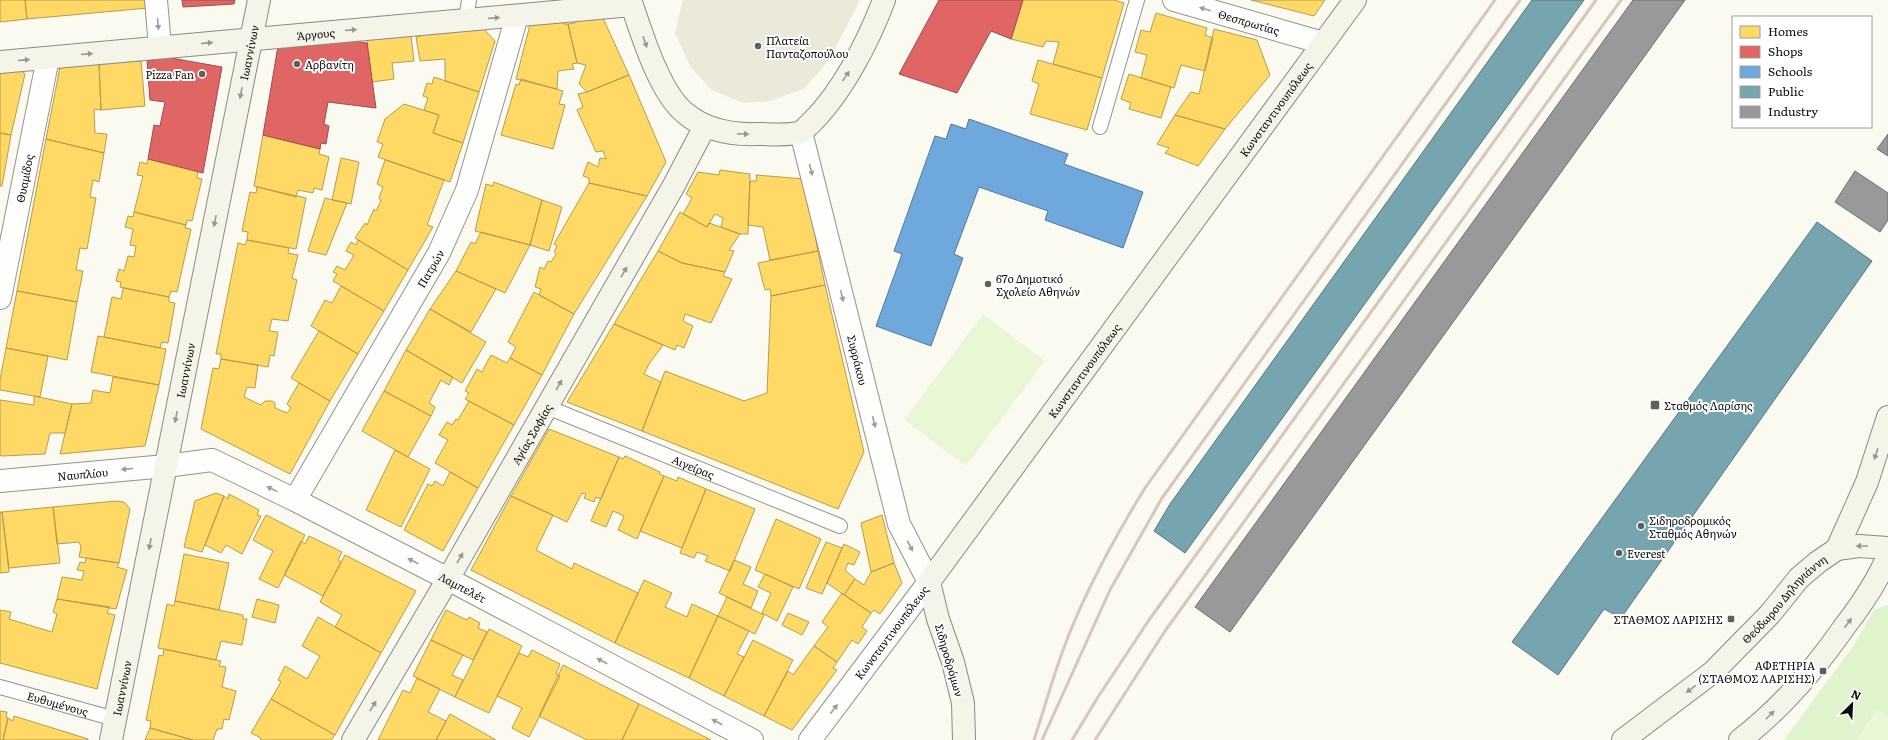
<svg xmlns="http://www.w3.org/2000/svg" width="1888" height="740" font-family="Literata,serif">
<rect width="100%" height="100%" fill="#fafaf0"/>
<!-- green -->
<path fill="#dff3cd" d="M1888,605V740H1784L1854,645L1874,610Z"/>
<!-- pitch -->
<path fill="#eaf7d7" d="M983,314L1045,361L966,466L904,420Z
M1877,709L1888,717V740H1856Z"/>
<!-- plaza -->
<path fill="#ebe9da" d="M683,0H860L829,60L805,88L771,101L743,103L712,90L691,68L675,33Z"/>
<!-- homes -->
<path fill="#ffd966" stroke="#b69c4b" d="M0,0H25L27,19L0,22Z
M25,0H148V8L27,19Z
M1023,0H1114L1124,3L1102,78L1053,64L1059,42L1046,41L1043,47L1011,39Z
M1251,0H1325L1314,16Z
M1156,13L1207,28L1205,35L1213,38L1205,71L1181,65L1174,88L1141,78L1147,55L1135,52L1141,30L1150,32Z
M602,16L629,75L587,92L579,84L586,65L577,63L568,24L575,23L573,18Z
M563,19L564,24H568L577,63L572,64L574,69L558,71L557,89L516,79L531,21Z
M481,26L495,41L479,92L445,81V59L420,61L416,37L421,36L420,32Z
M1214,29L1257,40L1270,75L1225,129L1175,115L1191,92L1199,94Z
M411,36L414,61L392,63L394,79L372,82L367,40Z
M94,59L95,65L99,63L101,110L94,109L95,133L107,134L104,153L46,139L61,62Z
M1038,60L1102,78L1087,130L1030,114L1039,84L1032,81Z
M141,61L145,106L101,110L99,63Z
M15,66L25,74L11,135L0,133V67Z
M1129,74L1171,87L1161,118L1129,109L1131,103L1121,99Z
M629,75L666,162L647,196L589,183V178L583,176L588,162L598,167L600,158L606,159L603,151L596,152L577,110L583,107L578,94L587,92Z
M434,77L479,92L463,143L433,133L439,115L424,110L428,98L423,96L427,83L432,84Z
M521,79L563,91L559,104L565,105L553,149L501,135L516,84L519,85Z
M404,104L439,115L433,133L463,143L450,182L378,157L383,144L377,142L385,119Z
M1175,115L1225,129L1198,166L1165,153L1169,148L1157,144Z
M0,133L11,135L2,186H0Z
M263,135L320,149L319,154L329,157L322,190L314,188L313,193L298,190L296,197L254,186Z
M46,139L104,153L99,182L93,180L90,197L96,198L87,249L80,248L76,270L83,271L77,302L17,291Z
M341,158L359,162L351,204L332,200Z
M148,159L198,171L197,178L202,179L192,221L187,220L186,225L134,212L143,176L137,175L140,162L147,164Z
M385,160L444,180L427,225L433,227L408,270L355,238L365,223L367,225L374,209L376,211L381,201L379,198L383,187L377,184Z
M720,170L750,174L748,234H740L721,227L723,218L715,214L707,227L683,214L692,198L686,194L698,172L719,175Z
M756,175L804,179L818,251L770,260L763,227L748,225L750,181H757Z
M494,182L542,200L530,245L475,231L486,184L493,186Z
M589,183L647,196L574,314L539,295L541,289L535,287L540,267L544,269L548,261L551,262L556,254L554,252L557,246L554,244Z
M257,187L306,198L296,249L247,240L248,232L242,231L250,192L256,193Z
M325,198L347,203L326,255L308,251Z
M542,200L562,207L549,251L530,245Z
M134,212L186,225L185,228L191,229L177,292L171,291L169,297L120,287L121,282L116,281L119,269L124,271L128,256L134,257L136,246L130,245L133,229L125,227L128,216L133,217Z
M680,212L707,227L709,223L740,234L729,250L734,251L725,272L682,263L658,251Z
M481,232L530,245L505,293L456,271L471,242L475,244Z
M247,240L289,248L288,253L298,255L292,278L297,280L288,321L272,319L269,331L278,332L274,356L270,355L268,367L221,359V354H216L238,243L245,245Z
M358,240L408,270L384,311L333,281L337,274L333,272L337,266L345,270L354,255L346,251L351,242L356,245Z
M658,251L682,263L725,272L723,276L732,279L711,323L685,314L683,321L693,326L684,348L677,345L675,350L614,324Z
M818,251L825,285L771,296L770,289L765,290L758,263Z
M456,271L496,289L471,332L430,309Z
M825,285L864,452L838,509L642,431L665,371L744,401L767,393L771,296Z
M341,286L384,311L358,354L311,326L325,300L332,303Z
M123,288L169,297V302L175,303L168,343L162,342L160,348L104,337L112,297L121,299Z
M17,291L77,302L67,360L6,348Z
M534,292L574,314L542,375L510,358L516,347L508,342Z
M430,309L486,342L462,383L406,350Z
M614,324L663,345L649,364L644,374L661,382L642,431L567,402Z
M319,331L358,354L330,401L291,378Z
M98,336L166,349L159,385L91,372Z
M6,348L48,356L40,397L0,390V380Z
M406,350L453,377L449,385L441,380L429,403L435,407L431,416L384,391Z
M491,355L507,363L510,358L542,375L514,425L465,399L469,393L465,391L477,369L482,372Z
M221,359L258,365L255,388L247,387L244,397L261,405L265,401H272L275,403V408L287,413L291,408L287,404L299,383L330,401L290,474L201,429L213,368L219,369Z
M113,377L159,385L145,446L60,454L72,404L91,403L93,390L110,393Z
M384,391L431,416L408,457L362,431Z
M34,396L72,404L65,433H50L45,454L2,456L0,455V400L34,405Z
M469,401L514,425L478,488L435,463L448,440L439,435L447,422L452,425L456,419L458,420Z
M549,429L619,457L601,499L596,497L594,502L584,498L586,494L582,493L567,522L511,496Z
M395,450L430,469L401,527L366,510Z
M625,456L660,472L659,474L664,476L637,539L618,530L624,516L613,511L606,527L591,521L619,457L623,459Z
M450,472L478,488L443,551L404,530L428,484L432,486L435,481L443,486Z
M664,476L677,481L678,477L706,489L682,548L640,531Z
M706,489L755,509L730,571L705,561L708,556L697,552L694,558L680,553Z
M216,493L224,496L202,552L184,547L195,501Z
M229,494L259,510L257,515L261,516L242,554L226,545L221,553L205,545L224,496L228,499Z
M511,496L553,515L536,550L572,569L574,563L638,593L615,643L471,570Z
M116,501L124,502L130,509L119,563L79,557L81,547L79,542L57,544L53,507Z
M53,507L60,563L9,568L2,512Z
M0,512H2L9,572L0,573Z
M266,515L305,535L278,588L259,579L273,551L253,540Z
M882,515L894,563L871,572L861,523Z
M776,519L821,539L799,589L755,570Z
M309,536L342,552L338,560L341,562L323,596L284,575L301,541L305,544Z
M826,542L842,548L822,594L806,588Z
M844,544L860,552L854,565L848,563L845,570L855,579L844,595L827,583Z
M184,554L229,563L219,610L175,601Z
M345,555L416,591L381,653L335,627L342,615L320,602Z
M86,558L119,563L117,567L127,570L116,609L57,599L62,577L82,580L84,571L77,570L80,562L85,563Z
M734,560L751,567L743,584L758,591L751,608L719,593Z
M894,563L902,583L880,614L874,610L871,613L844,595L855,579L864,585L871,572Z
M765,574L793,587L777,621L762,613L771,593L758,587Z
M644,580L672,593L665,607L687,617L692,604L718,616L689,678L615,643Z
M842,593L871,613L862,627L867,631L858,644L852,640L837,662L814,646L828,627L822,622Z
M727,597L764,615L755,634L718,616Z
M57,599L110,607L107,613L115,615L97,689L0,663V610L11,612L9,619L52,632L57,614L53,612Z
M257,599L279,605L275,623L252,617Z
M175,601L243,615V619H247L242,645L221,641L216,660L158,648L167,604L174,606Z
M446,610L467,620L469,617L480,623L478,628L487,632L473,660L431,640Z
M788,613L809,622L802,635L782,625Z
M718,616L749,631L737,654L744,657L724,696L689,678Z
M318,617L381,653L335,735L271,699L281,682L278,680L285,666L307,679L320,656L302,646Z
M489,629L522,646L489,713L455,697Z
M431,640L463,655L452,675L463,680L455,697L413,676Z
M753,640L793,660L764,716L724,696Z
M814,646L837,662L833,668L837,670L792,730L764,716L788,671L793,675Z
M164,649L221,661L219,666L226,667L222,687L236,691L229,720L224,719L222,729H217L213,740H193L150,728L151,721L146,720L159,655L163,656Z
M532,650L560,664L556,674L560,676L529,737L512,728L522,708L497,696L519,653L528,657Z
M563,665L639,704L622,740H587L539,716Z
M417,678L440,689L428,712L446,721L436,740H378L403,690L410,693Z
M271,699L335,735L331,740H260L261,738L251,733Z
M639,704L711,740H622Z
M0,711L7,712L6,718H8L3,740H0Z
M450,714L496,740H436Z
M14,716L88,739V740H3L8,718L13,721Z
M150,728L193,740H145Z"/>
<!-- shops -->
<path fill="#e06666" stroke="#a04b4b" d="M182,0H235L234,4L183,7Z
M939,0H1023L1011,39L991,31L957,93L899,74Z
M360,38V42L367,43L376,108L328,102L324,124L329,126L326,144L321,143L320,149L263,135L278,46Z
M154,55L222,67L203,173L148,159L154,125L160,126L165,102L150,100L147,60L153,61Z"/>
<!-- schools -->
<path fill="#6fa8dc" stroke="#51799e" d="M969,119L1068,154L1064,164L1143,192L1123,248L1045,220L1048,211L979,187L954,254L963,258L931,346L876,326L902,254L894,251L935,136L946,139L951,124L966,129Z"/>
<!-- public -->
<path fill="#76a5af" stroke="#56777e" d="M1532,0H1584L1185,553L1154,531L1170,504Z
M1817,222L1872,261L1621,618L1604,609L1558,675L1512,642Z"/>
<!-- industry -->
<path fill="#999" stroke="#6f6f6f" d="M1633,0H1685L1230,632L1195,607Z
M1888,134V156L1877,149Z
M1855,171L1888,193V220L1880,232L1835,202Z"/>
<g fill="none" stroke-linecap="round" stroke-linejoin="round">
<!-- lane casing -->
<g stroke="#93938f" stroke-width="16">
<g id="lane">
<path d="M466,20L469,0"/>
<path d="M1100,127L1137,0"/>
<path id="s1" d="M547,407L840,526"/>
<path id="s2" d="M0,687L115,719"/>
</g>
</g>
<!-- street casing -->
<g stroke="#93938f" stroke-width="24">
<g id="street">
<path d="M156,0L160,47"/>
<path id="s3" d="M1174,0L1323,43"/>
<path id="s4" d="M801,132L899,524L929,582L810,740"/>
<path id="s5" d="M0,298L48,58"/>
<path id="s6" d="M0,481L166,466L212,460L295,500L448,579L752,740"/>
<path id="s7" d="M295,500L439,253L467,190L517,16"/>
</g>
</g>
<!-- secondary casing -->
<g stroke="#8a8a85" stroke-width="24">
<g id="secondary">
<path id="s8" d="M0,62L632,5C642,35 660,93 685,113C705,130 732,135 758,134C770,134 790,136 801,132C804,131 807,126 810,124C842,93 868,42 884,0"/>
<path d="M1837,549L1859,546L1888,548"/>
<path id="s9" d="M111,740L259,0"/>
<path id="s10" d="M353,740L448,579L673,187L705,126"/>
<path id="s11" d="M964,740L963,703L953,662L938,619L929,582L1355,0"/>
<path id="s12" d="M1623,740L1713,672L1770,614L1799,578L1818,562L1837,549L1867,482L1888,417"/>
<path d="M1740,740C1782,708 1815,669 1845,626C1862,604 1877,582 1888,556"/>
</g>
</g>
<!-- lane -->
<use href="#lane" stroke="#fefefd" stroke-width="14"/>
<!-- street -->
<use href="#street" stroke="#fefefd" stroke-width="22"/>
<!-- secondary -->
<use href="#secondary" stroke="#f4f4e8" stroke-width="22"/>
<!-- rail -->
<path stroke="#d9c4c1" stroke-width="3" d="M1034,740C1044,710 1052,680 1063,650C1084,593 1113,540 1145,488L1495,0
M1042,740L1110,590L1162,498L1520,0
M1072,740L1098,697L1149,620L1596,0
M1095,740L1165,631L1621,0"/>
</g>
<!-- one-way arrows -->
<defs><path id="oneway-solid" d="M-6-.8H1V-3.2L6.5 0L1 3.2V.8H-6Z"/></defs>
<g fill="#9d9d9d">
<use href="#oneway-solid" transform="translate(1205 9) rotate(-164)"/>
<use href="#oneway-solid" transform="translate(158 24) rotate(85)"/>
<use href="#oneway-solid" transform="translate(811 170) rotate(76)"/>
<use href="#oneway-solid" transform="translate(842 296) rotate(76)"/>
<use href="#oneway-solid" transform="translate(874 422) rotate(76)"/>
<use href="#oneway-solid" transform="translate(127 469) rotate(175)"/>
<use href="#oneway-solid" transform="translate(272 489) rotate(-154)"/>
<use href="#oneway-solid" transform="translate(910 546) rotate(63)"/>
<use href="#oneway-solid" transform="translate(413 561) rotate(-153)"/>
<use href="#oneway-solid" transform="translate(602 661) rotate(-152)"/>
<use href="#oneway-solid" transform="translate(834 709) rotate(-53)"/>
<use href="#oneway-solid" transform="translate(717 722) rotate(-152)"/>
</g>
<g fill="#979790">
<use href="#oneway-solid" transform="translate(494 18) rotate(-5)"/>
<use href="#oneway-solid" transform="translate(351 30) rotate(-5)"/>
<use href="#oneway-solid" transform="translate(645 42) rotate(70)"/>
<use href="#oneway-solid" transform="translate(207 43) rotate(-5)"/>
<use href="#oneway-solid" transform="translate(87 54) rotate(-5)"/>
<use href="#oneway-solid" transform="translate(24 60) rotate(-5)"/>
<use href="#oneway-solid" transform="translate(846 76) rotate(-56)"/>
<use href="#oneway-solid" transform="translate(241 93) rotate(101)"/>
<use href="#oneway-solid" transform="translate(743 134) rotate(2)"/>
<use href="#oneway-solid" transform="translate(215 221) rotate(101)"/>
<use href="#oneway-solid" transform="translate(624 272) rotate(-60)"/>
<use href="#oneway-solid" transform="translate(559 385) rotate(-60)"/>
<use href="#oneway-solid" transform="translate(176 417) rotate(101)"/>
<use href="#oneway-solid" transform="translate(1876 454) rotate(108)"/>
<use href="#oneway-solid" transform="translate(150 544) rotate(101)"/>
<use href="#oneway-solid" transform="translate(1862 546) rotate(180)"/>
<use href="#oneway-solid" transform="translate(460 558) rotate(-60)"/>
<use href="#oneway-solid" transform="translate(1848 623) rotate(-53)"/>
<use href="#oneway-solid" transform="translate(1691 689) rotate(143)"/>
<use href="#oneway-solid" transform="translate(373 706) rotate(-59)"/>
<use href="#oneway-solid" transform="translate(1770 715) rotate(-45)"/>
</g>
<!-- markers -->
<g fill="#5f5f5c" stroke="#fff" stroke-width="1.5">
<circle cx="758" cy="46" r="4"/>
<circle cx="297" cy="64" r="4"/>
<circle cx="202" cy="74" r="4"/>
<circle cx="988" cy="284" r="4"/>
<rect x="1650" y="400" width="10" height="10" rx="2"/>
<circle cx="1641" cy="526" r="4"/>
<circle cx="1619" cy="553" r="4"/>
<rect x="1727" y="615" width="8" height="8" rx="2"/>
<rect x="1819" y="667" width="8" height="8" rx="2"/>
</g>
<g text-anchor="middle" dominant-baseline="central" stroke-width="4" stroke-linejoin="round" paint-order="stroke">
<!-- street labels -->
<g font-size="11" fill="#0c0c0c" stroke="#fff">
<text stroke="none"><textPath href="#s3" startOffset="78">Θεσπρωτίας</textPath></text>
<text stroke="none"><textPath href="#s8" startOffset="317">Άργους</textPath></text>
<text stroke="none"><textPath href="#s9" startOffset="701">Ιωαννίνων</textPath></text>
<text stroke="none"><textPath href="#s11" startOffset="749">Κωνσταντινουπόλεως</textPath></text>
<text stroke="none"><textPath href="#s5" startOffset="122">Θυαμίδος</textPath></text>
<text stroke="none"><textPath href="#s7" startOffset="268">Πατρών</textPath></text>
<text stroke="none"><textPath href="#s4" startOffset="235">Συρράκου</textPath></text>
<text stroke="none"><textPath href="#s9" startOffset="377">Ιωαννίνων</textPath></text>
<text stroke="none"><textPath href="#s11" startOffset="425">Κωνσταντινουπόλεως</textPath></text>
<text stroke="none"><textPath href="#s10" startOffset="354">Αγίας Σοφίας</textPath></text>
<text stroke="none"><textPath href="#s1" startOffset="158">Αιγείρας</textPath></text>
<text stroke="none"><textPath href="#s6" startOffset="83">Ναυπλίου</textPath></text>
<text stroke="none"><textPath href="#s6" startOffset="494">Λαμπελέτ</textPath></text>
<text stroke="none"><textPath href="#s12" startOffset="215">Θεόδωρου Δηληγιάννη</textPath></text>
<text transform="translate(891 632) rotate(-53)">Κωνσταντινουπόλεως</text>
<text transform="translate(950 660) rotate(74)">Σιδηροδρόμων</text>
<text stroke="none"><textPath href="#s9" startOffset="53">Ιωαννίνων</textPath></text>
<text stroke="none"><textPath href="#s2" startOffset="60">Ευθυμένους</textPath></text>
</g>
<!-- poi labels -->
<g font-size="11" fill="#0c0c0c" stroke="#fff" text-anchor="start">
<text x="766" y="40">Πλατεία<tspan x="766" dy="13">Πανταζοπούλου</tspan></text>
<text x="305" y="64">Αρβανίτη</text>
<text x="194" y="74" text-anchor="end">Pizza Fan</text>
<text x="996" y="278">67ο Δημοτικό<tspan x="996" dy="13">Σχολείο Αθηνών</tspan></text>
<text x="1664" y="405">Σταθμός Λαρίσης</text>
<text x="1649" y="520">Σιδηροδρομικός<tspan x="1649" dy="13">Σταθμός Αθηνών</tspan></text>
<text x="1627" y="553">Everest</text>
<text x="1723" y="619" text-anchor="end">ΣΤΑΘΜΟΣ ΛΑΡΙΣΗΣ</text>
<text x="1815" y="665" text-anchor="end">ΑΦΕΤΗΡΙΑ<tspan x="1815" dy="13">(ΣΤΑΘΜΟΣ ΛΑΡΙΣΗΣ)</tspan></text>
</g>
</g>
<!-- legend -->
<rect x="1732" y="16" width="140" height="112" fill="#ffffff" stroke="#9e9e9e"/>
<rect x="1740" y="26" width="20" height="12" fill="#ffd966" stroke="#9e9e9e"/>
<text x="1768" y="36" font-size="12" fill="#0c0c0c">Homes</text>
<rect x="1740" y="46" width="20" height="12" fill="#e06666" stroke="#9e9e9e"/>
<text x="1768" y="56" font-size="12" fill="#0c0c0c">Shops</text>
<rect x="1740" y="66" width="20" height="12" fill="#6fa8dc" stroke="#9e9e9e"/>
<text x="1768" y="76" font-size="12" fill="#0c0c0c">Schools</text>
<rect x="1740" y="86" width="20" height="12" fill="#76a5af" stroke="#9e9e9e"/>
<text x="1768" y="96" font-size="12" fill="#0c0c0c">Public</text>
<rect x="1740" y="106" width="20" height="12" fill="#999999" stroke="#9e9e9e"/>
<text x="1768" y="116" font-size="12" fill="#0c0c0c">Industry</text>
<!-- north arrow -->
<g transform="translate(1852 704) rotate(24)" stroke="#ffffff" stroke-width="3" paint-order="stroke">
<path d="M0-3L7 15L0 10L-7 15Z" fill="#0c0c0c"/>
<text y="-6" font-size="11" font-weight="bold" text-anchor="middle" fill="#0c0c0c">N</text>
</g>
</svg>
